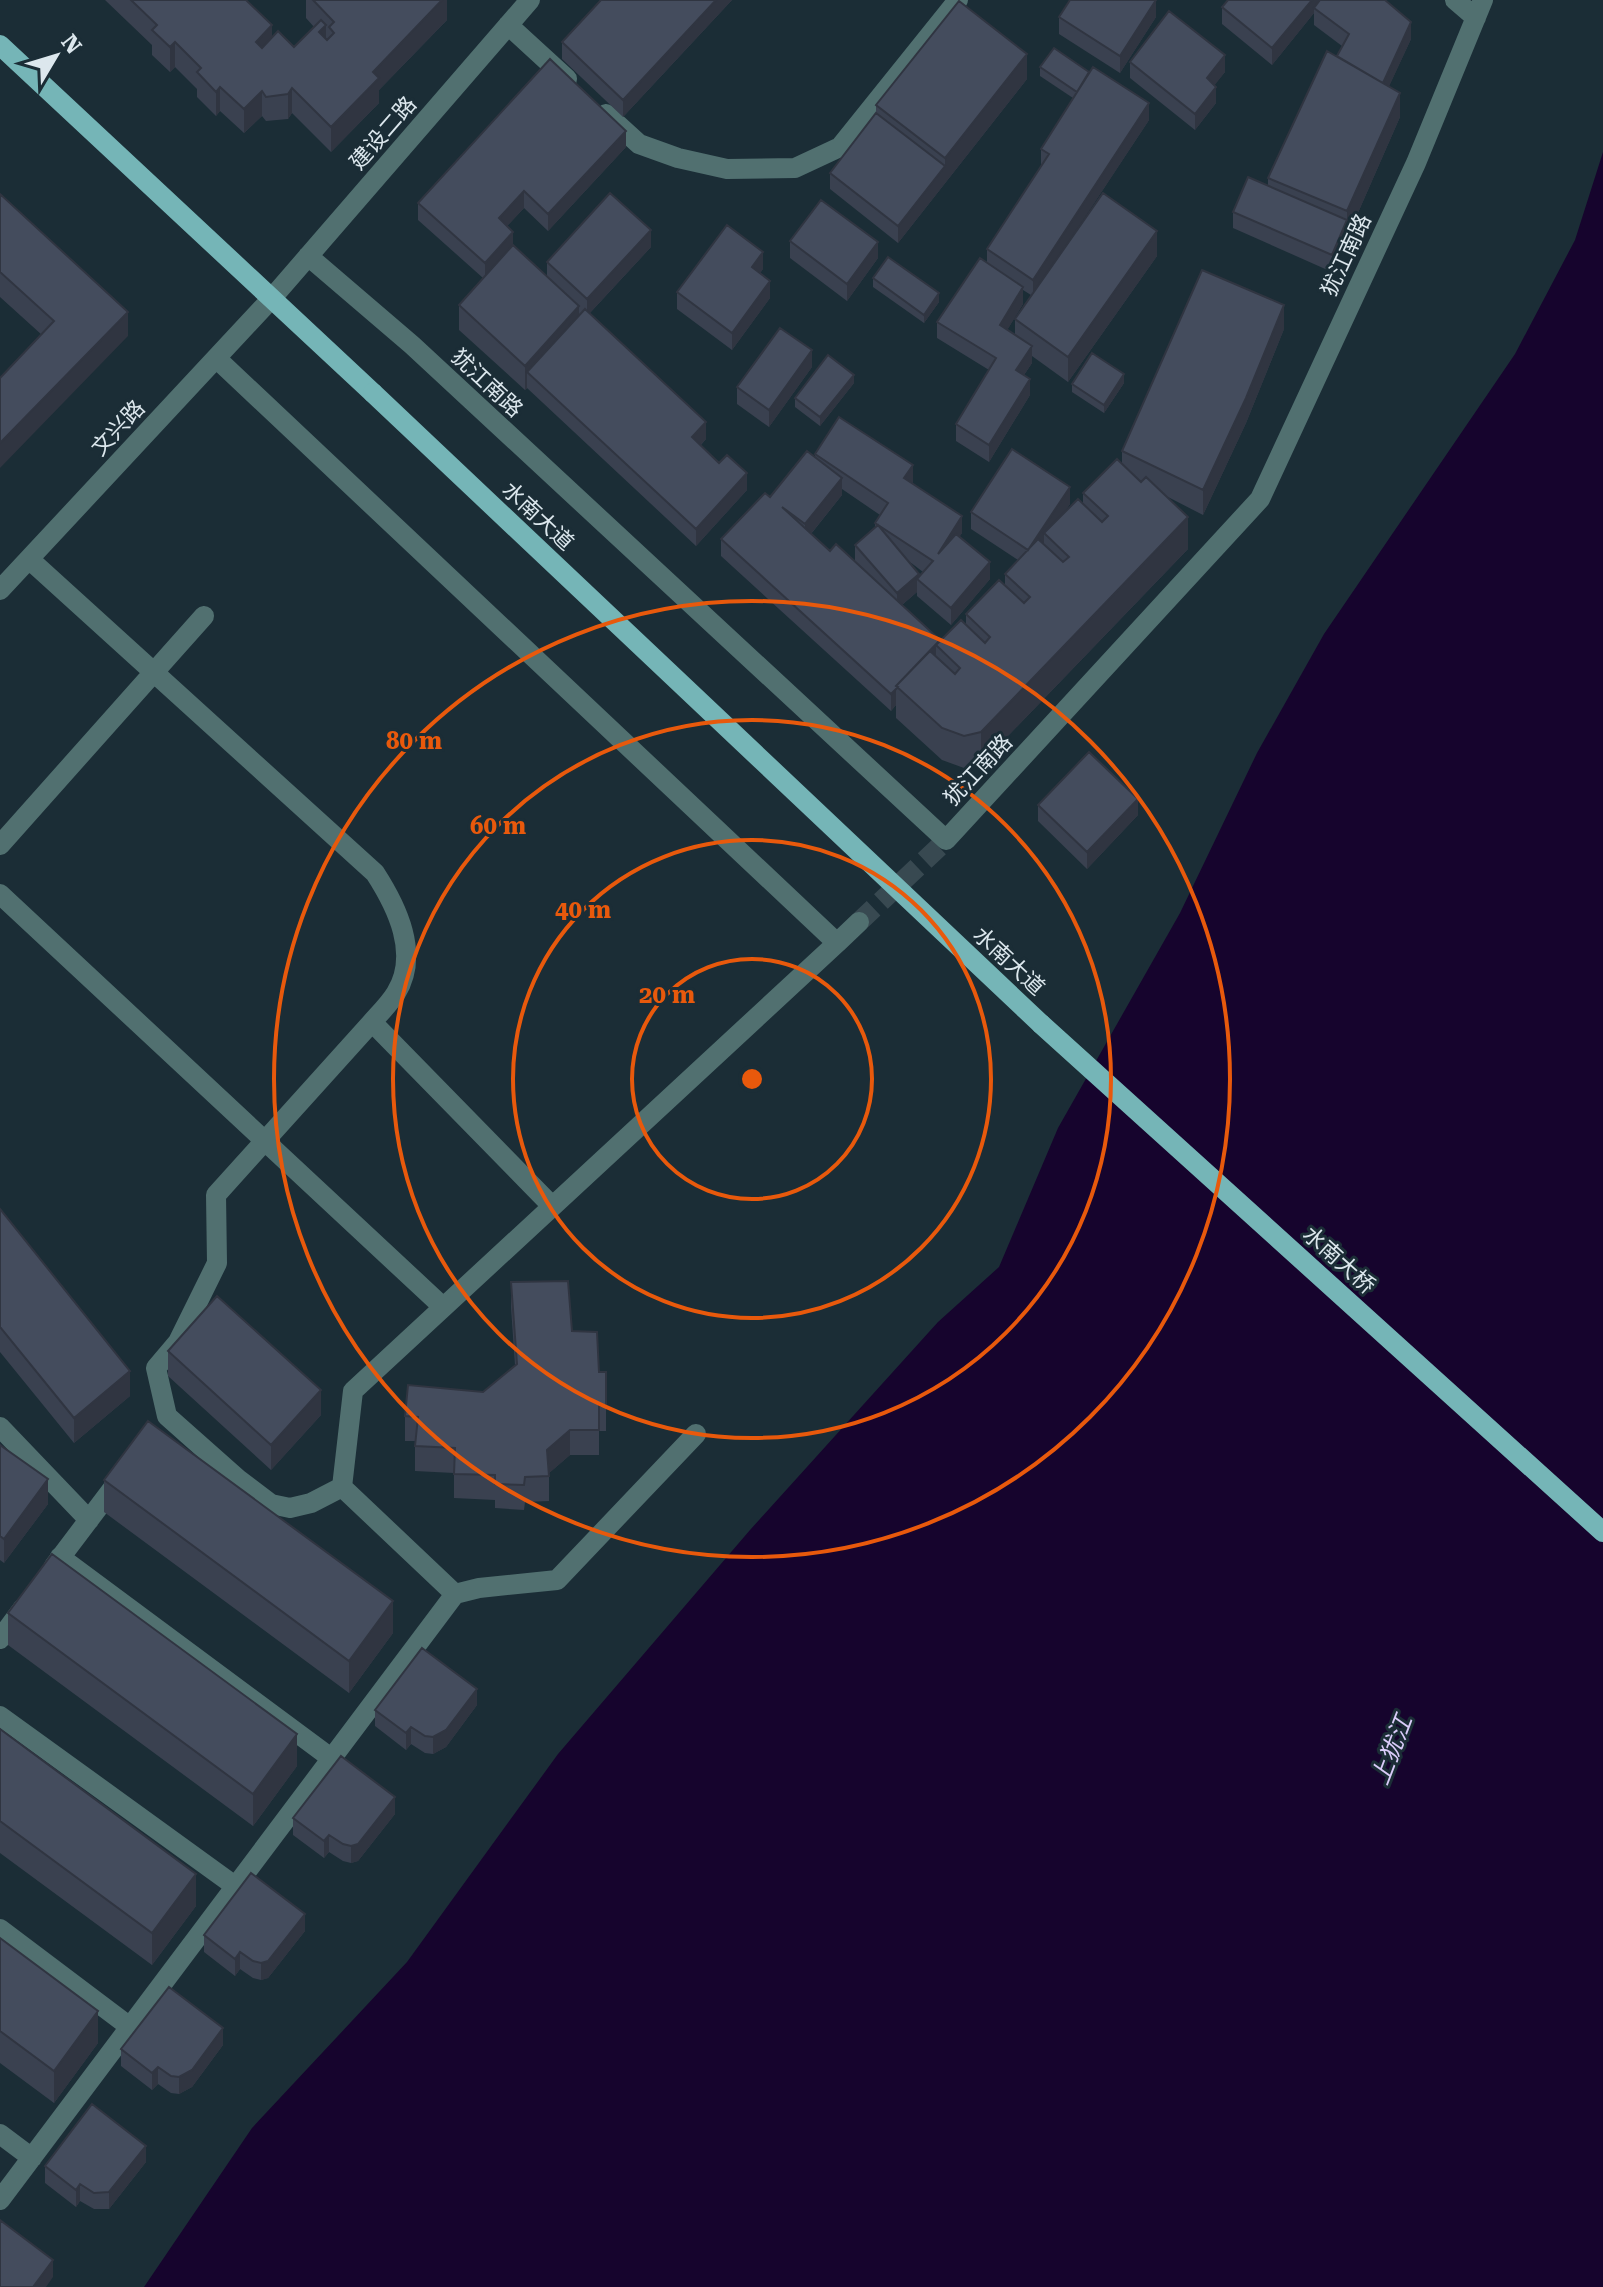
<svg xmlns="http://www.w3.org/2000/svg" width="1603" height="2287" font-family="'Roboto Serif','Noto Sans SC',serif">
<rect width="100%" height="100%" fill="#1b2d36"/>
<!-- water -->
<path fill="#16042d" d="M1603,152V2287H144L252,2128L407,1962L558,1754L750,1530L938,1322L999,1267L1058,1128L1180,913L1257,753L1324,634L1515,354L1575,240Z"/>
<g fill="none" stroke-linecap="round" stroke-linejoin="round">
<!-- minor-tunnel -->
<path stroke="#384951" stroke-width="20" stroke-dasharray="20 10" stroke-linecap="butt" d="M859,922L939,847"/>
<!-- minor -->
<path stroke="#517070" stroke-width="20" d="M1455,0L1476,18
M508,25L567,79
M606,114L639,144L678,158L727,169L795,168L840,147L958,0
M308,256L412,345L946,840L1260,499L1416,163L1483,0
M216,358L837,943L859,922
M29,559L375,873C397,907 420,954 396,993C390,1003 380,1013 372,1022L552,1206
M0,590L272,298L530,0
M0,845L204,616
M0,894L443,1307
M0,1427L89,1520
M696,1434L557,1580L479,1588L455,1594L342,1487L353,1391L837,943
M342,1487L311,1503L290,1508L271,1504L238,1479L167,1416L156,1368L178,1342L217,1263L216,1195L372,1022
M60,1557L331,1758
M54,1566L119,1480
M0,1639L23,1608
M0,1716L235,1886
M0,1929L130,2027
M0,2134L32,2158
M0,2200L455,1594"/>
<!-- major -->
<path stroke="#75b5b7" stroke-width="20" d="M0,45L373,393
M1041,1024L1603,1532"/>
<!-- major-bridge -->
<path stroke="#75b5b7" stroke-width="20" d="M373,393L1041,1024"/>
</g>
<!-- wall -->
<path fill="#3a4150" fill-rule="evenodd" d="M105,0H246L272,37L294,47L314,27L306,18V0H447V20L379,90V103L331,152L292,113L288,119L266,121L262,116L244,133L220,111L216,116L197,97V89L175,67L170,72L152,55V45Z
M601,0H732L623,117L562,59V42Z
M1385,0L1411,39L1389,86L1400,117L1332,272L1233,228V212L1268,185V178L1342,46L1314,25V13L1272,65L1222,24V7Z
M1059,17H1156L1120,73L1059,34Z
M1130,62L1225,72L1214,85L1216,103L1195,130L1130,78Z
M1040,67L1149,120L1065,247L1157,256L1068,382L1032,356V363L1024,375L1030,395L989,462L956,441V424L989,370L937,338V322L987,263V249L1041,166V149L1073,98L1040,76ZM1023,290L1031,295L1015,319V335L1007,330L1023,304Z
M1027,79L898,243L830,189V173L876,113V105Z
M626,147L548,231L524,208L507,226L513,245L547,276V262L651,247L589,314L706,439L701,445L747,490L696,546L527,388L525,390L459,330V305L483,278L418,220V203Z
M0,194L128,336L42,335L0,297Z
M790,241L878,258L847,301L790,258Z
M763,269L760,273L770,298L732,350L677,309V292Z
M873,278L939,302L924,323L873,287Z
M1284,329L1246,423L1203,515L1168,497L1188,549L981,764L964,768L942,760L896,718V705L891,711L721,556V539L815,457V454L913,482L912,483L962,533L959,537L990,579L951,625L917,596V592L902,605L940,641L966,624V614L1005,585V574L1018,560L971,529V512L1070,504L1063,514L1083,504V493L1122,464V451ZM842,489L880,515L875,523V528L855,545V562L830,551L811,534L842,495ZM910,562L923,572L919,577Z
M812,367L769,427L737,404V387Z
M854,383L820,426L795,407V398Z
M1124,383L1104,413L1072,392V384Z
M1038,805L1138,815L1087,869L1038,821Z
M0,1209L130,1396L74,1443L0,1352Z
M511,1282L572,1331L599,1372H606V1431H599V1455H570L549,1473V1501L525,1502L524,1510L495,1508V1500L454,1498V1473L415,1471V1441H405V1416L483,1392L515,1365L511,1307Z
M168,1351L321,1415L271,1470L168,1376Z
M0,1445L48,1504L4,1563L0,1560Z
M104,1480L393,1633L349,1693L104,1512Z
M8,1613L297,1766L253,1826L8,1645Z
M477,1705L446,1747L433,1754L425,1753L411,1744L406,1750L375,1726V1710Z
M0,1729L196,1906L152,1965L0,1853Z
M395,1814L358,1861L351,1863L343,1861L329,1852L324,1858L293,1835V1818Z
M305,1931L268,1978L261,1980L253,1978L240,1969L235,1976L204,1952V1935Z
M0,1938L98,2043L54,2103L0,2063Z
M223,2045L192,2087L179,2094L171,2093L158,2084L152,2090L121,2066V2049Z
M146,2162L109,2209H94L80,2201L76,2207L45,2183V2166Z"/>
<!-- shaded-wall -->
<path fill="#303541" d="M442,0H447V20L379,90V103L331,152V127L373,72Z
M716,0H732L623,117V100Z
M1156,0V17L1120,73V56Z
M1312,0H1323L1314,8V13L1272,65V48Z
M1411,22V39L1380,106V89Z
M272,25V50L256,66V42Z
M326,25V49L319,32Z
M175,42V67L170,72V47Z
M1027,54V79L898,243V226L945,166V158Z
M1225,55V72L1207,95V78Z
M220,87V111L216,116V92Z
M1216,87V103L1195,130V114Z
M292,88V113L288,119V94Z
M262,91V116L244,133V109Z
M1400,93V117L1332,272V255L1347,221V211Z
M1149,103V120L1033,296V280Z
M626,131V147L548,231V214Z
M524,191V208L499,235V218Z
M651,230V247L587,316V299Z
M1157,231V256L1068,382V357Z
M513,232V249L485,280V263Z
M878,242V258L847,301V284Z
M763,252V269L752,284V267Z
M770,281V298L732,350V333Z
M1023,287V304L1000,342V325Z
M939,293V302L924,323V315Z
M1284,305V329L1246,423L1203,515V490Z
M579,306V331L527,372V388L525,390V366Z
M128,312V336L0,468V443Z
M1032,346V363L1016,387V370Z
M812,350V367L769,427V410Z
M1124,374V383L1104,413V405Z
M854,375V383L820,426V417Z
M1030,379V395L989,462V445Z
M706,422V439L692,454V437Z
M913,465V482L904,495V478Z
M747,473V490L696,546V529Z
M842,478V495L805,541V524Z
M1070,487V504L1048,537L1044,533V543L1028,567V550Z
M962,516V533L938,571V554Z
M1188,517V549L981,764V732Z
M990,562V579L951,625V608Z
M919,574V580L917,579V592L897,609V593Z
M936,645V662L898,687Z
M896,688V705L891,711V694Z
M1138,799V815L1087,869V852Z
M130,1371V1396L74,1443V1418Z
M321,1390V1415L271,1470V1445Z
M570,1430V1455L547,1475V1450Z
M48,1479V1504L4,1563V1539Z
M393,1601V1633L349,1693V1661Z
M477,1689V1705L446,1747L433,1754V1737Z
M411,1727V1744L406,1750V1733Z
M297,1734V1766L253,1826V1794Z
M395,1797V1814L358,1861L351,1863V1846Z
M329,1835V1852L324,1858V1841Z
M196,1874V1906L152,1965V1933Z
M305,1914V1931L268,1978L261,1980V1963Z
M240,1952V1969L235,1976V1959Z
M98,2011V2043L54,2103V2071Z
M223,2028V2045L192,2087L179,2094V2077Z
M158,2067V2084L152,2090V2073Z
M146,2146V2162L109,2209V2192Z
M80,2184V2201L76,2207V2190Z
M53,2260V2277L46,2287H33Z"/>
<!-- building -->
<path fill="#444c5d" stroke="#303541" stroke-width="2" d="M131,0H246L272,25L256,42L262,48L278,31L294,47L321,20L326,25L319,32L327,40L334,33L329,27L334,22L313,0H442L373,72L379,78L331,127L292,88L288,94L266,97L262,91L244,109L220,87L216,92L197,72L201,68L175,42L170,47L152,30L157,25Z
M601,0H716L623,100L562,42Z
M1070,0H1156L1120,56L1059,17Z
M1228,0H1312L1272,48L1222,7Z
M1320,0H1385L1411,22L1383,83L1337,56L1349,34L1314,8Z
M959,1L1027,54L945,158L876,105Z
M1169,11L1225,55L1207,78L1216,87L1195,114L1130,62Z
M1054,48L1089,72L1077,92L1040,67Z
M1327,51L1400,93L1347,211L1268,178Z
M550,59L626,131L548,214L524,191L499,218L513,232L485,263L418,203Z
M1093,67L1149,103L1033,280L987,249L1049,154L1041,149Z
M876,113L945,166L898,226L830,173Z
M1248,177L1347,220L1332,255L1233,212Z
M610,193L651,230L587,299L547,262Z
M1103,193L1157,231L1068,357L1015,319Z
M0,194L128,312L0,443V378L54,321L0,272Z
M821,200L878,242L847,284L790,241Z
M727,225L763,252L752,267L770,281L732,333L677,292Z
M513,245L579,306L525,366L459,305Z
M888,257L939,293L924,315L873,278Z
M980,258L1023,287L1000,325L1032,346L1016,370L1030,379L989,445L956,424L996,358L937,322Z
M1202,270L1284,305L1246,398L1203,490L1122,451Z
M585,309L706,422L692,437L719,463L727,455L747,473L696,529L527,372Z
M780,328L812,350L769,410L737,387Z
M1092,353L1124,374L1104,405L1072,384Z
M828,355L854,375L820,417L795,398Z
M839,417L913,465L904,478L962,516L938,554L956,534L990,562L951,608L917,579L933,561L875,523L888,503L815,454Z
M1012,449L1070,487L1028,550L971,512Z
M807,451L842,478L805,524L782,507L830,551L836,544L940,640L896,686L898,687L891,694L721,539L765,493L770,497Z
M1117,459L1141,482L1146,477L1188,517L981,732L964,736L942,728L896,686L930,651L955,674L960,668L936,645L961,620L985,643L990,637L966,614L999,580L1024,603L1030,597L1005,574L1038,539L1063,562L1069,557L1044,533L1078,499L1102,522L1108,516L1083,493Z
M878,525L919,574L897,593L855,545Z
M1089,752L1138,799L1087,852L1038,805Z
M0,1209L130,1371L74,1418L0,1327Z
M568,1281L572,1331L597,1332L599,1372H606V1406H599V1430H570L547,1450L549,1476L525,1477L524,1485L495,1484V1475L454,1474L455,1448L415,1446L418,1417L405,1416L408,1385L483,1392L517,1364L511,1282Z
M217,1296L321,1390L271,1445L168,1351Z
M148,1421L393,1601L349,1661L104,1480Z
M0,1445L48,1479L4,1539L0,1536Z
M52,1554L297,1734L253,1794L8,1613Z
M422,1648L477,1689L446,1730L433,1737L425,1736L411,1727L406,1733L375,1710Z
M0,1729L196,1874L152,1933L0,1821Z
M341,1756L395,1797L358,1844L351,1846L343,1844L329,1835L324,1841L293,1818Z
M251,1873L305,1914L268,1961L261,1963L253,1961L240,1952L235,1959L204,1935Z
M0,1938L98,2011L54,2071L0,2031Z
M169,1987L223,2028L192,2070L179,2077L171,2076L158,2067L152,2073L121,2049Z
M92,2104L146,2146L109,2192L94,2193L80,2184L76,2190L45,2166Z
M0,2220L53,2260L33,2287H0Z"/>
<!-- distance rings -->
<g fill="none" stroke="#e8590c" stroke-width="4">
<circle cx="752" cy="1079" r="120"/>
<circle cx="752" cy="1079" r="239"/>
<circle cx="752" cy="1079" r="359"/>
<circle cx="752" cy="1079" r="478"/>
</g>
<g text-anchor="middle" dominant-baseline="central" stroke-width="6" stroke-linejoin="round" paint-order="stroke">
<!-- street labels -->
<g font-size="22" fill="#dce7ed" stroke="#1b2d36">
<text transform="translate(383 133) rotate(-49)">建设二路</text>
<text transform="translate(1346 255) rotate(-65)">犹江南路</text>
<text transform="translate(487 383) rotate(43)">犹江南路</text>
<text transform="translate(118 428) rotate(-47)">文兴路</text>
<text transform="translate(538 516) rotate(43)">水南大道</text>
<text transform="translate(978 770) rotate(-47)">犹江南路</text>
<text transform="translate(1009 961) rotate(43)">水南大道</text>
<text transform="translate(1339 1260) rotate(42)">水南大桥</text>
</g>
<!-- water labels -->
<g font-size="24" font-style="italic" fill="#d9cbf9" stroke="#1b2d36">
<text transform="translate(1392 1750) rotate(-69)">上犹江</text>
</g>
</g>
<circle cx="752" cy="1079" r="12" fill="#e8590c" stroke="#1b2d36" stroke-width="4"/>
<g font-size="24" text-anchor="middle" font-weight="bold" fill="#e8590c" stroke="#1b2d36" stroke-width="6" stroke-linejoin="round" paint-order="stroke">
<text x="414" y="749">80 m</text>
<text x="498" y="834">60 m</text>
<text x="583" y="918">40 m</text>
<text x="667" y="1003">20 m</text>
</g>
<!-- north arrow -->
<g transform="translate(56 56) rotate(52)" stroke="#1b2d36" stroke-width="6" paint-order="stroke">
<path d="M0-6L14 30L0 20L-14 30Z" fill="#dce7ed"/>
<text y="-12" font-size="22" font-weight="bold" text-anchor="middle" fill="#dce7ed">N</text>
</g>
</svg>
